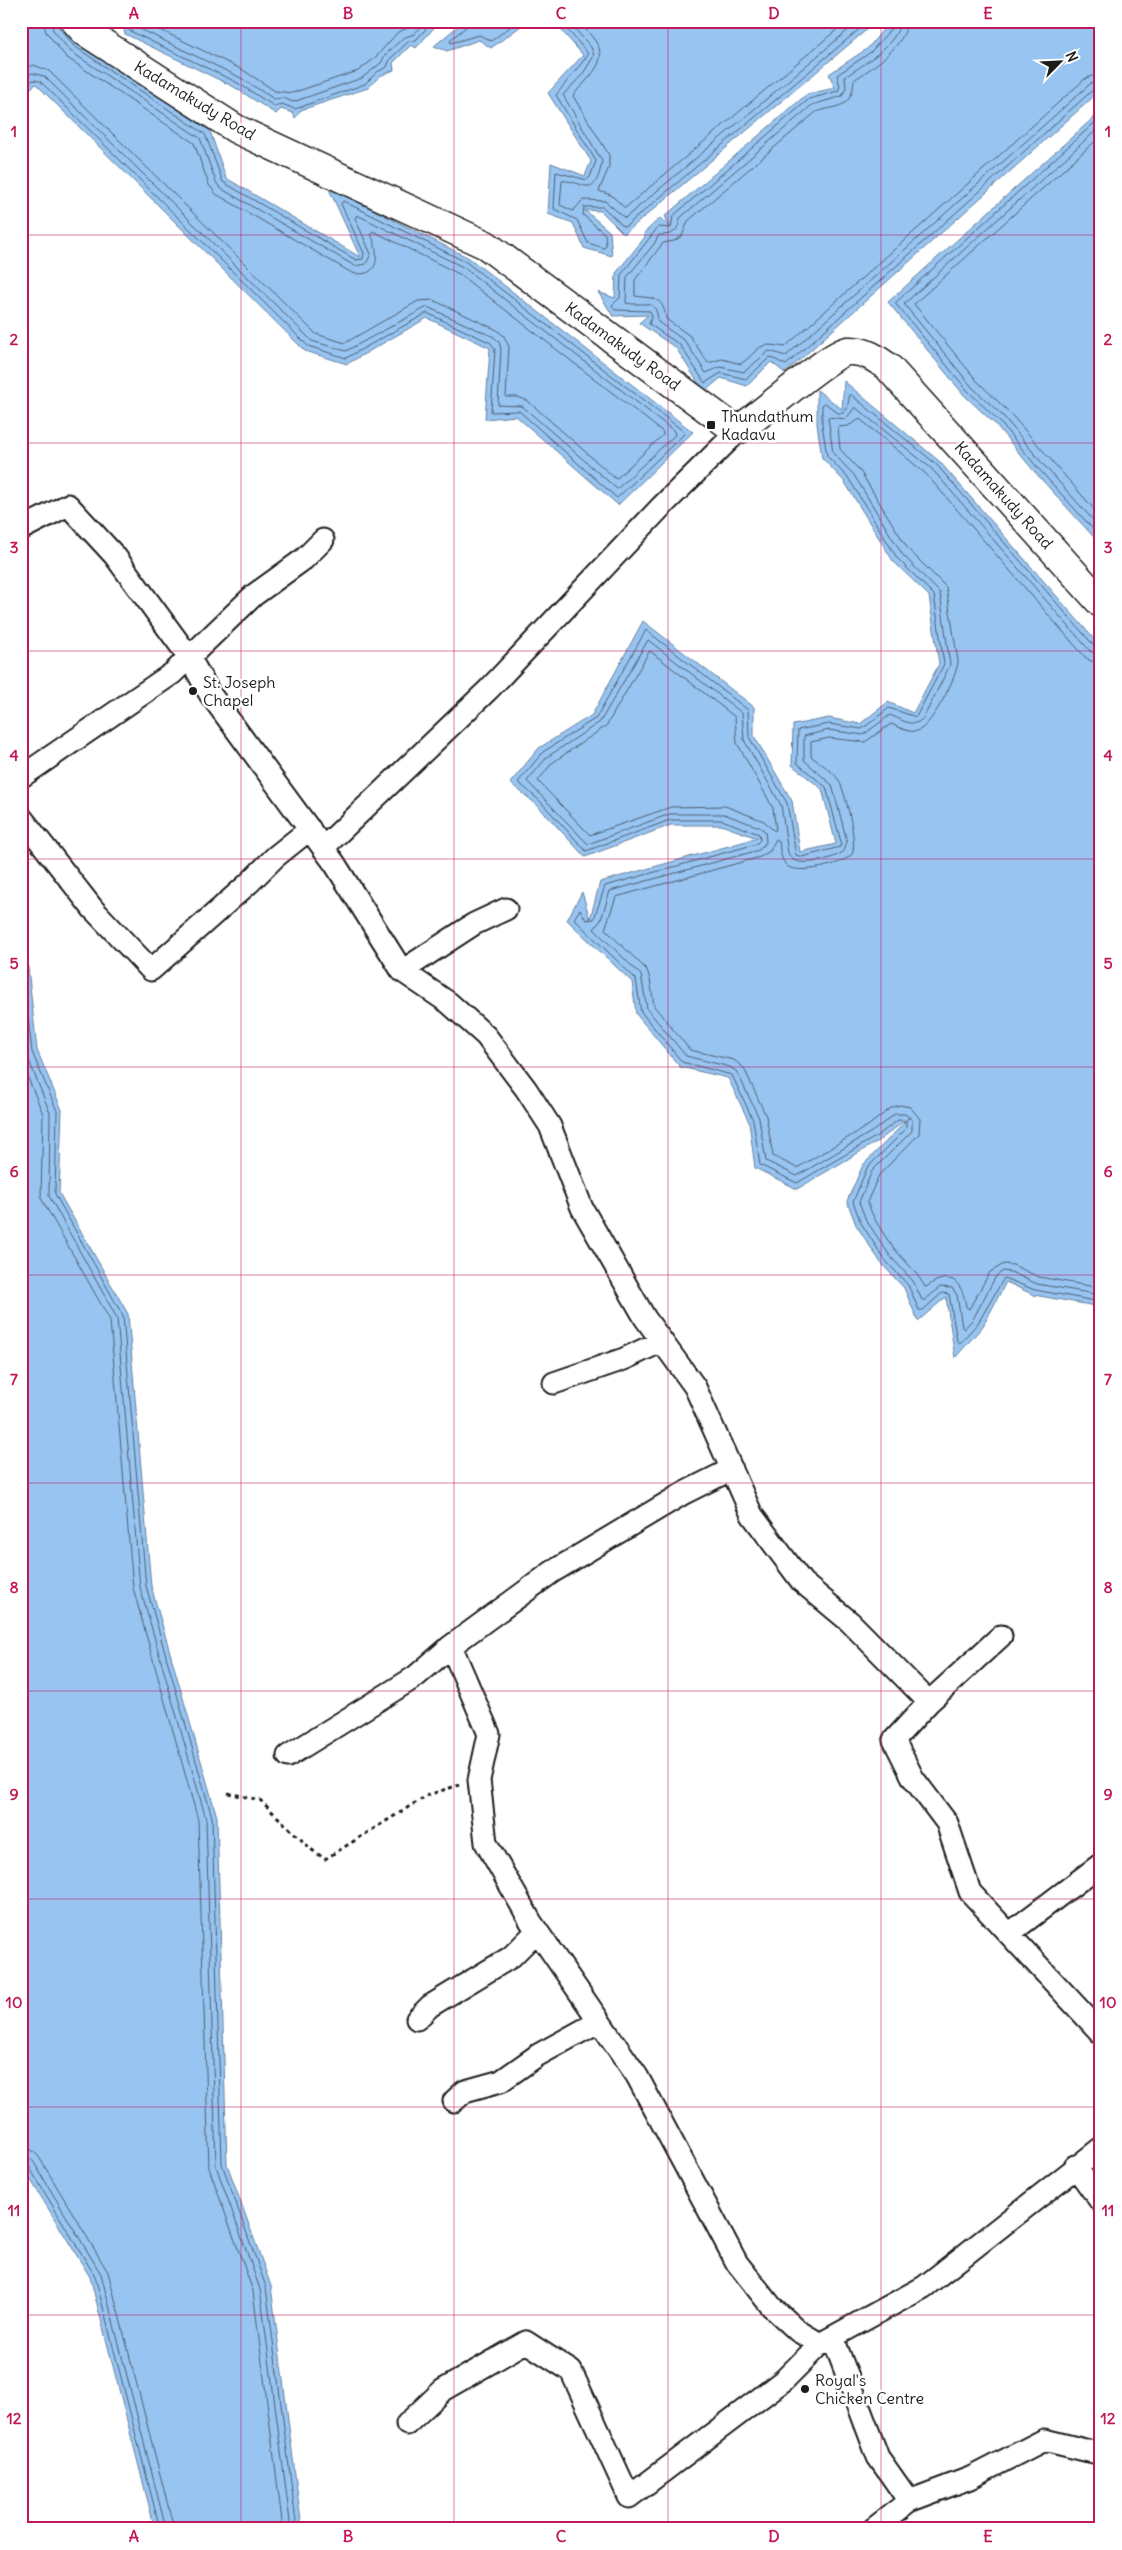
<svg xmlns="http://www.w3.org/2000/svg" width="1122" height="2550" font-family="Delius,sans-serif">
<rect width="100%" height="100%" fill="#fff"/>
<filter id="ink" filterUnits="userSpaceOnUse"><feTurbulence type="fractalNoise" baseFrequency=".02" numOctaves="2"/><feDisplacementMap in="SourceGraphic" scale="10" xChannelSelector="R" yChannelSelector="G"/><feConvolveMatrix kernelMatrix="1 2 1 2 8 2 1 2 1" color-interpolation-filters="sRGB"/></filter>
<g filter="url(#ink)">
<!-- water -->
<path fill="#97c4f1" stroke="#66819c" d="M21,21H61L77,42L210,131L226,178L360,257L328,187L469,258L693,432L618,505L516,416L485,419L490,348L427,318L347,364L305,351L36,84L21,96Z
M111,21H440L416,48L411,45L393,63L394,70L380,76L368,88L301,110L295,118L293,113L281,109L276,114L234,87L125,34L124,29Z
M464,21H528L491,48L479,40L447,51L434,46Z
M553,21H877L624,234L601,211L585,210L610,232L612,256L584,248L573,223L548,214L551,163L585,176L591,161L548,93L583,55Z
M890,21L894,24L897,21H1101V90L785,373L771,362L747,386L721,378L704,392L676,348L639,323L648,315L613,316L598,292L615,298L616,273L645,237L644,233L660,218L670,227L665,216L807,94L835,88L829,74L868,48Z
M1101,111V545L1033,470L996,425L964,395L888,302Z
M844,381L939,461L1101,647V1307L1034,1295L1006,1282L983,1326L955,1358L946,1297L918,1321L904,1288L881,1263L856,1225L847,1201L863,1165L912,1115L880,1140L797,1189L755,1168L749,1122L728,1078L680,1067L636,1014L632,982L567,920L582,892L590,919L600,882L757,838L721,825H671L585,857L536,804L510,783L539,748L592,715L643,621L754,707V736L792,801L800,852L836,844L822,789L792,765L793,725L829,718L860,724L888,702L913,713L939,664L929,596L893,561L844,481L822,458L817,424V390L842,409Z
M21,928L24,931L37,1050L62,1110L59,1193L128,1314L151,1586L217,1817L227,2164L271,2286L302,2529H155L90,2277L21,2164Z"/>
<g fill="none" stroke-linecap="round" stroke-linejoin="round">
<!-- shore -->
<path stroke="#4d5f71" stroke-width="1" d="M121,21L127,25L130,31L236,82L274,106L282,104L295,109L365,84L377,72L387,67L390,59L408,42L416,40L433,21
M132,21L136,27L239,77L274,99L283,98L293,102L362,78L381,63L385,55L403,38L414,34L425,21
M142,21L243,70L275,91L292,93L358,71L375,58L398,32L410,27L415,21
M467,21L466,27L450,40L451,43L479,35L491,41L518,21
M560,21L586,51L588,55L556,95L596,161L590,177L587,180L556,172L554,209L577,220L588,243L604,248L606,246L605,234L583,215L584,207H603L623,226H626L869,21
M568,21L591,47L594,56L582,75L563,95L602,161C595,203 582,179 562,181L560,205L573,211L583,200L605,201L625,218L859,21
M578,21C600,45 611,54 586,81C582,86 576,91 573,96L609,155V167L599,191L611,195L625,208L847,21
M894,21L893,26L871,52L837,75L840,86L838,91L809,99L673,216L671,228L658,227L621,275L620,298L612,305L615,310L650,311L652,316L649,324L680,345L705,383L721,373L746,379L770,357L786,365L1095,88L1101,86
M900,21C899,44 861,66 845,77L846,88L842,96L812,105L680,218C678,232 673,235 659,235L654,244L627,277L626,303C643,307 657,296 658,322L685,341L706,373L720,367L744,372L769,351L786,356L1091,83L1101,80
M907,21C907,45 872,68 854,80C852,109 838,105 816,112L688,221L682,236L674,241L663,243L635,280V296C653,299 663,295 666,319L690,336L708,363L722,359L741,364C763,347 756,342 785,347L1086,78L1101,73
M21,71L34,65L49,71L316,334L345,343L418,301L433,300L497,330L504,336L509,347L506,397H518L528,401L616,479L663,435V432L459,274L373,231L371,234C379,252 382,279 352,273L216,194L209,185L194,143L66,57L46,32L43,21
M21,81L32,73L44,76L312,341L346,351L427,307L494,337L499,342L501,349L498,405L522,406L617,489L675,435L674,431L463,267L357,215L355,218L371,254L366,264L355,266L220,188L216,182L200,138L70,51L53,30L51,21
M21,89L33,80L40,81L308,346L346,358L427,313L491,343L495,349L491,412L519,411L617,498L684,434L683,431L466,262L343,201L341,204L364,253L363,259L356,260L223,182L205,134L74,46L58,26L57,21
M1101,117L895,303L968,391L999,421L1037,467L1101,538
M1101,126L904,304L972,387L1004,417L1042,463L1101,529
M1101,136L914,304L978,382L1009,412L1101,517
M1101,649L1095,647L936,464L850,394L847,409L843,413H838L825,403L822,405V424L827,456L849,479L897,558L934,595L944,664L916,717L889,708L862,729L829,724L798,730L797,763L826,787L841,842L840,847L802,857L796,855L787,803L749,737L748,710L646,630L596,718L543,752L518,782L540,801L586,851L670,820H722L759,834L760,840L756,844L605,886L594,919L586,920L580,909L574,919L636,979L641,1012L682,1062L732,1075L753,1120L760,1165L797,1183L877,1136L898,1120L906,1121V1129L867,1168L853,1202L861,1223L885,1260L908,1285L919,1310H923L942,1293L949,1294L957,1341L960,1343L978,1323L1004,1278L1035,1290L1101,1302
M650,651L735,717L737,743L773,808L776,830H773L764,821L725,806L671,807L590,835L538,781L552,763L606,726Z
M1101,656L1090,651L932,469L855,407L846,419L828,417L833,453L854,475L902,554L940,593L950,665L924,717C914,730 901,719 890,715L863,735L829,730L804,736V760L832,785L847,841L844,851C835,859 802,867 792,859L788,853L781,805L744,740L742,713L648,640L600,722L547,757L527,781L588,844L670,814H724L759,827L765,831L766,842L759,850L610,891L601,920L594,929L641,975L647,1009L686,1056L730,1067L737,1072L759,1118L766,1161L797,1176L873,1131L895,1114H905L912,1120V1131L872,1171L859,1202L866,1220L890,1256L913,1281L922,1300H925L940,1287L952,1288L957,1295L962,1327L964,1329L973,1319L996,1276L1003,1271L1011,1272L1037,1284L1101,1295
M1101,663L1091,661L1085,657L926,474L860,419L848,426L838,427L840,449L860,471L908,549L946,587L958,661C958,675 931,728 917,731C908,733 899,727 891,724L865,742L829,738L811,742V756C819,763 832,770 838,779C845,790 858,843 852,854C844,865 798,875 787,866C780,859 780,849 779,841L776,839L770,851L760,857L616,897L605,929L647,970L650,979L654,1006L690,1050L734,1060L744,1068L766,1116L773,1156L797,1168L869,1125L891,1108L900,1105L910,1107L920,1119L919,1134L879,1175L867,1202C874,1220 885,1238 898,1253C908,1264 918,1274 925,1287C930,1286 933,1281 939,1280C958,1273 964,1293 966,1307L969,1309L990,1272L1004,1264L1013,1265L1039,1277L1101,1288
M21,954L32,1052L57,1111L55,1194L123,1316L146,1586L212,1817L222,2164L266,2287L297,2529
M21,1010L26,1053L50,1113L49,1196L117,1318L140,1587L206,1819L216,2166L260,2289L291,2529
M21,1061L43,1114L41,1198L110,1320L133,1588L198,1820L209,2168L253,2291L283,2529
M21,2148L32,2150L39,2157L108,2272L174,2529
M21,2156L33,2161L101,2274L166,2529
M21,2162L28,2165L95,2276L160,2529"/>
<!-- street casing -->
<g stroke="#1c1c1c" stroke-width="25">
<path id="street" d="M21,529L68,505L115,556L189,657L210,694L335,864L402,971L449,1003L486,1036L526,1089L550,1126L582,1208L645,1318L695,1387L752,1515L802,1582L850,1622L929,1702L894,1740L913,1778L947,1823L970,1892L1101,2033
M21,777L173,673L254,595L304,559L323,540
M21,817L93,909L151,970L249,883L275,857L310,829
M323,848L489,689L660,508L740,429
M402,971L474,924L506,909
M554,1383L624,1359L662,1341
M732,1469L684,1493L552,1572L451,1646L489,1734L479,1780L486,1843L531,1922L637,2076L737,2263L771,2306L798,2331L820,2344L924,2287L1101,2148
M929,1702L1001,1636
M288,1756L415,1677L451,1646
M1010,1933L1101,1864
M417,2019L430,2006L511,1957L537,1931
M454,2101L465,2091L501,2081L538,2055L598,2022
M1075,2166L1101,2202
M833,2338L878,2457L909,2501
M407,2424L443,2390L526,2342L571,2371L629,2497L784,2380L820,2344
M873,2529L909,2501L970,2478L1044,2440L1101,2454"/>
</g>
<!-- secondary casing -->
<g stroke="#1c1c1c" stroke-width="31">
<path id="secondary" d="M75,21L84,31L236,129L486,245L729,425L740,429C759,416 831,353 848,351C865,350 877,359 889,368L1101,603"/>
</g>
<!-- path -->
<path stroke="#1c1c1c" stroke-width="3" stroke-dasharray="4 4" stroke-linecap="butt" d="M228,1793L260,1800L312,1850L325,1859L428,1795L459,1785"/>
<!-- street -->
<use href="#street" stroke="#fff" stroke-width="21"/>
<!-- secondary -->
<use href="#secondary" stroke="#fff" stroke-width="28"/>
</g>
</g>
<!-- grid -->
<path fill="none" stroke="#c2185b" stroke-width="1" stroke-opacity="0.55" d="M241,21V2529M454,21V2529M668,21V2529M881,21V2529M21,235H1101M21,443H1101M21,651H1101M21,859H1101M21,1067H1101M21,1275H1101M21,1483H1101M21,1691H1101M21,1899H1101M21,2107H1101M21,2315H1101"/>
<!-- markers -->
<g fill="#1c1c1c" stroke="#fff" stroke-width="2">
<rect x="706" y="420" width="10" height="10" rx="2.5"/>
<circle cx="193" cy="691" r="5"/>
<circle cx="805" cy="2389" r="5"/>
</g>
<g text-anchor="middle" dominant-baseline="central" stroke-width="5" stroke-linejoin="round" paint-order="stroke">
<!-- street labels -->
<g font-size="16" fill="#1c1c1c" stroke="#fff">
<text transform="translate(195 100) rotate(31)">Kadamakudy Road</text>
<text transform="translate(623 346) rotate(36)">Kadamakudy Road</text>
<text transform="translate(1004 495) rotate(48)">Kadamakudy Road</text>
</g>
<!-- poi labels -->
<g font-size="16" fill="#1c1c1c" stroke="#fff" text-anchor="start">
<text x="721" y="416">Thundathum<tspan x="721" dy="18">Kadavu</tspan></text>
<text x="203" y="682">St. Joseph<tspan x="203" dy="18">Chapel</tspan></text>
<text x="815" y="2380">Royal's<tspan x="815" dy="18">Chicken Centre</tspan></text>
</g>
</g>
<!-- margin -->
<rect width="1122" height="2550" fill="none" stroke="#fff" stroke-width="55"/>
<!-- north arrow -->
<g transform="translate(1060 62) rotate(66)" stroke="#ffffff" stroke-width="4" paint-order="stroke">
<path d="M0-4L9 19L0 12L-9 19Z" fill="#1c1c1c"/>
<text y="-8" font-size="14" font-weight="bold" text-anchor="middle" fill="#1c1c1c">N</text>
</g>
<rect x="28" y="28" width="1066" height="2494" fill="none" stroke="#c2185b" stroke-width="2"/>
<g font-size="16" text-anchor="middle" font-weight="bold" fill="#c2185b">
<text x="134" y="19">A</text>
<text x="348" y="19">B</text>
<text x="561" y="19">C</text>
<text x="774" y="19">D</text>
<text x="988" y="19">E</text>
<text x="14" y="137">1</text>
<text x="1108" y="137">1</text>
<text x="14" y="345">2</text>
<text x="1108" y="345">2</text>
<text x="14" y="553">3</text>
<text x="1108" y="553">3</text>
<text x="14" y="761">4</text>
<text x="1108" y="761">4</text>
<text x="14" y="969">5</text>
<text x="1108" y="969">5</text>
<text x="14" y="1177">6</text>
<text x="1108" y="1177">6</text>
<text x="14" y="1385">7</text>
<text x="1108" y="1385">7</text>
<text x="14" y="1593">8</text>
<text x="1108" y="1593">8</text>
<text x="14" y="1800">9</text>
<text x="1108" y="1800">9</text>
<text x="14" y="2008">10</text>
<text x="1108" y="2008">10</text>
<text x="14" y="2216">11</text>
<text x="1108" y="2216">11</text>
<text x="14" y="2424">12</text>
<text x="1108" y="2424">12</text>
<text x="134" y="2542">A</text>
<text x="348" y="2542">B</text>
<text x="561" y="2542">C</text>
<text x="774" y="2542">D</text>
<text x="988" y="2542">E</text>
</g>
</svg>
